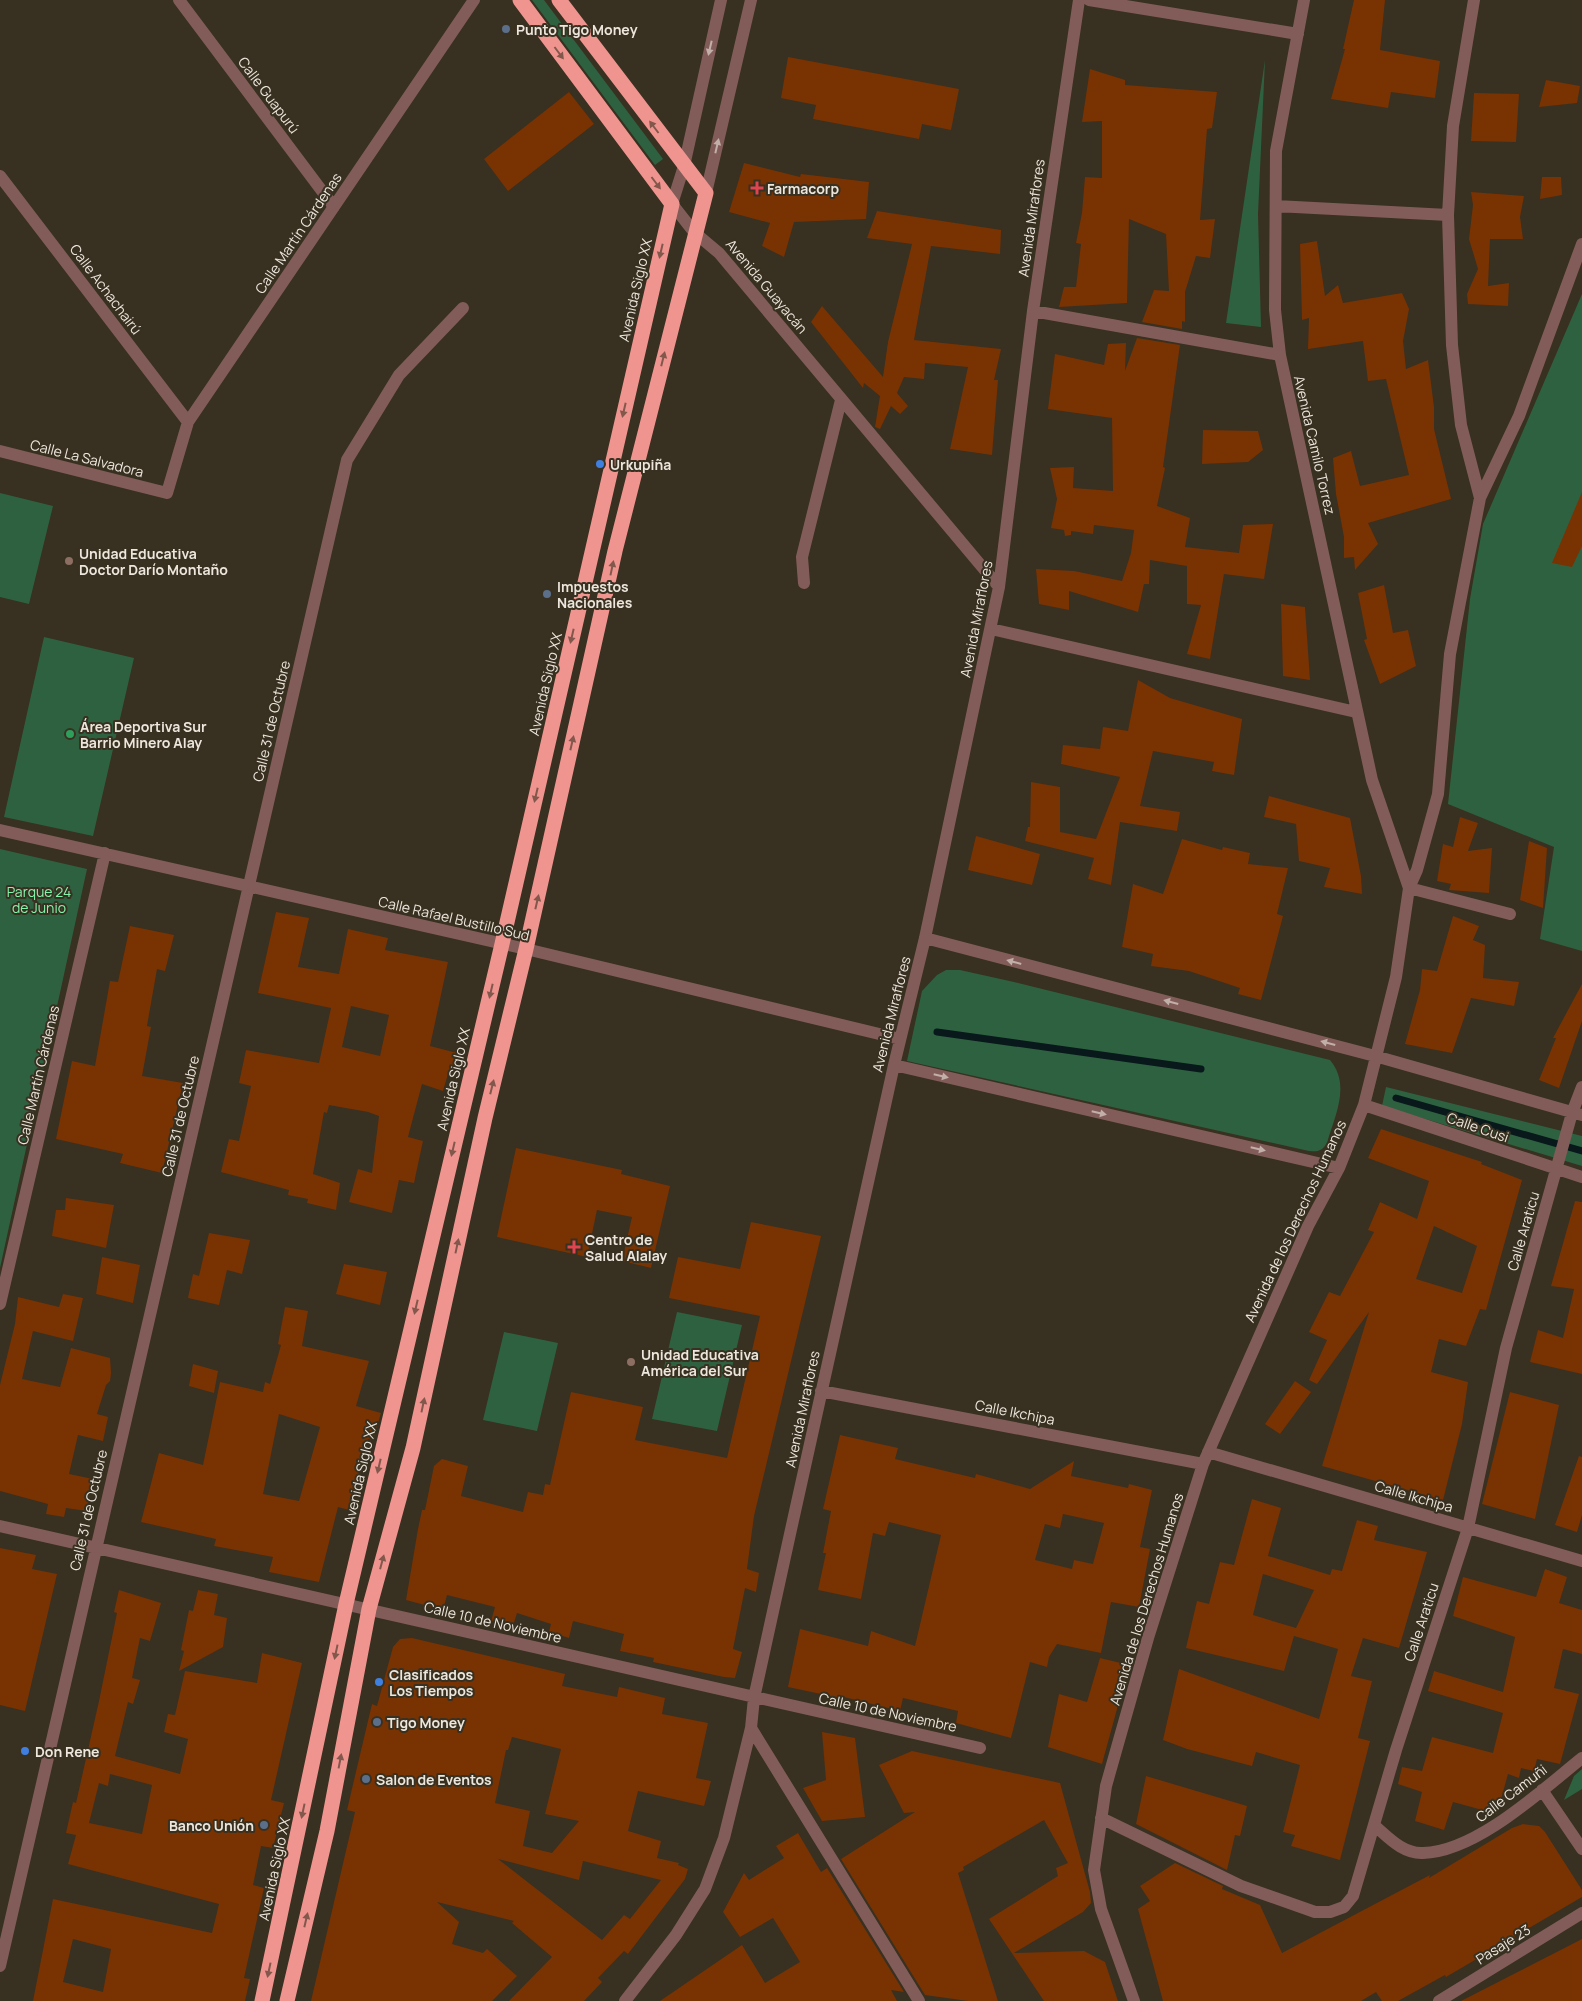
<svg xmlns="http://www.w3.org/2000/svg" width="1582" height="2001" font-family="Manrope,sans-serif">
<rect width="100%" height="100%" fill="#383020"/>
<!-- green -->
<path fill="#2e6140" d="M532,0H544L663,159L655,165Z
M1265,60L1258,214L1261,327L1226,323Z
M1582,294V951L1540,939L1554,847L1448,804L1470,599L1483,524Z
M0,493L53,506L29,604L0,597Z
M44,637L134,658L93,836L4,817Z
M0,849L87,869L0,1268Z
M946,970H960L1014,982L1330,1060C1351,1085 1335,1115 1327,1143C1322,1151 1318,1152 1309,1151L907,1061L922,991L937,975Z
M1386,1087L1582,1136V1166L1382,1106Z
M677,1312L742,1325L717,1431L652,1419Z
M504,1332L558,1343L537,1431L483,1420Z
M1582,1769V1789L1564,1800L1574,1776Z"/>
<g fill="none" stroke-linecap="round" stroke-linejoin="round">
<!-- stream -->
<path stroke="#08181b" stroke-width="7" d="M937,1032L1201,1069
M1396,1098L1582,1151"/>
</g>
<!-- building -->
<path fill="#793202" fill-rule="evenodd" d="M1354,0H1385L1380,50L1440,61L1435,98L1391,92L1388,108L1331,99L1345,49H1343Z
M788,57L959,89L951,130L922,124L919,139L813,119L816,105L781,98Z
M1090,69L1125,80V85L1217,92L1212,128L1207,129L1200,220L1215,219L1210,258L1196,256L1185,292V322L1182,321V329L1142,322L1154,290L1169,291L1166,234L1129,219L1127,303L1059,307L1064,287H1076L1081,244L1076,243L1082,213L1085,177L1102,178V121L1082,122Z
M1546,80L1580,86L1577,103L1539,107Z
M569,92L594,124L508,191L484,159Z
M1474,93L1519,94L1516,142L1471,141Z
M744,163L800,177L801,174L869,182L866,219L794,222L784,257L762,246L770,223L729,212Z
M1542,177H1561L1562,195L1540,199Z
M1471,192L1524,196L1520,217L1523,239H1490L1488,286L1509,283L1508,306L1468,304L1467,294L1478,269L1469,239L1473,205Z
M877,211L1001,230L1000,254L931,246L914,340L1001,349L994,380H998L992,455L950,449L968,367L925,363L924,379L904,377L897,393L908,406L900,414L891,406L880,429L875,427L880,396L864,383L863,388L811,322L822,306L883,377L888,342L912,244L867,238Z
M1317,241L1325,296L1338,285L1343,303L1402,293L1409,309L1403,341L1406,369L1428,360L1434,407V429L1451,499L1368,523L1378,544L1355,570L1354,557L1344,558V537L1336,494L1333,458L1351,451L1360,486L1409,475L1386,379L1368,381L1363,341L1308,349L1309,318L1302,320L1300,244Z
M1137,338L1180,345L1163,467L1165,468L1157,506L1190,518L1185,547L1239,553L1243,525L1273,524L1264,579L1224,574L1210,659L1187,654L1201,605L1187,604V566L1150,560L1149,584H1144L1138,612L1069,591V610L1039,604L1036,569L1074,571L1122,581L1131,553L1134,530L1094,525L1093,534L1071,531V535L1065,536L1064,530L1051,528L1057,499L1050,468L1074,467L1073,488L1113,491L1112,418L1048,409L1055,354L1104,365L1108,344L1126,343L1125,371Z
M1203,430L1258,431L1263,450L1248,462L1202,464Z
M1582,492V546L1572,567L1552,563Z
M1384,585L1393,633L1408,630L1416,666L1380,684L1364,640L1367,639L1358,593Z
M1281,604L1305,607L1310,680L1283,676Z
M1138,680L1170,698L1242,719L1234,775L1212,771L1214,762L1153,751L1140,806L1180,812L1177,831L1120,822L1111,885L1088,879L1094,858L1025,841L1028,827H1030L1031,782L1060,787V832L1096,839L1120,777L1061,764L1063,745L1100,749L1103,727L1128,731Z
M1269,796L1350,818L1361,876L1362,894L1324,887L1330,868L1299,861L1296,824L1264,817Z
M1460,817L1478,823L1468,851L1492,848L1489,893L1449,890L1451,884L1437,881L1443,844L1453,847Z
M976,836L1040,854L1032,885L968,870Z
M1182,839L1222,850L1223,847L1250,853L1248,864L1288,868L1277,914L1283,916L1261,1000L1238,994L1240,988L1189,971L1151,966L1153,954L1122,947L1133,884L1163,894Z
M1529,841L1547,848L1543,908L1520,900Z
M276,912L309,918L298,967L339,974L348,929L388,938L385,950L448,962L430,1046L457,1053L453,1075L448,1074L443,1091L422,1084L408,1137L423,1141L414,1183L399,1180L392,1213L349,1202L358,1169L372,1173L379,1116L368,1112L329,1105L327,1113L324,1112L313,1174L340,1183L336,1210L307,1203L308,1199L288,1195L289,1190L221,1172L229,1139L239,1141L251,1086L239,1083L246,1050L319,1063L331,1008L258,993ZM351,1006L389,1015L380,1056L342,1047Z
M1453,916L1479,926L1473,940L1485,945L1483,978L1519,982L1514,1006L1471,998L1452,1053L1405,1044L1420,990L1422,969L1437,971Z
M130,926L174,935L165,971L157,969L147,1026L151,1027L142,1076L183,1083L162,1173L120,1163L123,1154L56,1139L72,1061L95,1066L110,981L118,982Z
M1582,984V1021L1559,1088L1539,1080L1556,1038H1553Z
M1381,1129L1482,1162L1481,1164L1522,1180L1486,1310L1480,1309L1466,1346L1439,1339L1431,1372L1468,1382L1462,1424L1443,1500L1322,1466L1369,1312L1317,1384L1309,1380L1327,1340L1309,1332L1329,1292L1340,1296L1374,1232L1368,1230L1380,1202L1417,1219L1429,1181L1368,1158ZM1434,1226L1477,1246L1462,1293L1416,1279Z
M516,1148L622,1170L621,1174L670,1186L651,1268L622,1261L632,1217L597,1210L587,1257L497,1237Z
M66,1198L114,1205L106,1248L52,1236L56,1210H65Z
M1575,1201L1582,1202V1374L1530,1362L1538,1330L1563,1338L1574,1289L1551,1286Z
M751,1222L821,1236L754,1516L747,1569L759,1573L756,1592L745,1588L733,1649L742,1652L735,1678L724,1677L653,1662L654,1658L620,1651L624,1634L573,1621L569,1638L549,1632L551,1624L517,1613L513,1626L491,1621L495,1607L447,1595L443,1610L406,1600L418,1529L422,1510H425L434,1466L442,1459L468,1466L461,1496L523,1512L528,1492L543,1495L545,1484L550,1485L571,1392L643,1407L635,1440L727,1458L760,1316L669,1298L678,1257L740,1269Z
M209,1233L250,1240L242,1274L227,1270L219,1305L188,1298L193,1274L199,1276Z
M102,1257L140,1265L133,1303L96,1294Z
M344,1264L387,1272L380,1305L336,1294Z
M63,1294L83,1298L73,1341L33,1331L22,1379L60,1387L71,1348L110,1358L111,1373L110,1381L106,1385L97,1414L108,1417L103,1441L78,1435L69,1474L93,1479L87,1511L66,1508L64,1517L46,1514L48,1504L0,1491V1385L15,1324L18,1297L59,1307Z
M285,1307L308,1311L302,1346L369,1361L356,1406L381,1413L373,1440L368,1439L349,1510L338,1507L319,1582L269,1572L273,1557L214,1546L216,1539L141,1522L159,1453L203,1465L220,1382L263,1392L265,1382L270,1384L281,1345L278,1344ZM279,1414L320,1427L299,1501L263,1494Z
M193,1364L218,1371L214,1393L189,1386Z
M1295,1381L1311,1392L1280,1434L1265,1424Z
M1510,1392L1559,1405L1535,1519L1482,1504Z
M840,1435L898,1448L895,1459L975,1478L976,1474L1030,1489L1074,1461L1071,1476L1128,1488L1129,1484L1152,1490L1140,1547L1150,1549L1139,1607L1111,1602L1101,1653L1057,1644L1049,1657L1047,1667L1030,1662L1011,1738L956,1723L958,1711L903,1698L900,1711L844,1697V1699L788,1687L800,1629L868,1646L871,1631L915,1646L941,1535L889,1522L885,1536L873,1533L861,1599L818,1590L826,1553H823L831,1511L823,1509ZM1063,1514L1104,1523L1093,1564L1074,1560L1072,1569L1035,1560L1045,1524L1060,1528Z
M1579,1456L1582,1457V1515L1577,1532L1555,1525Z
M1252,1499L1281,1508L1268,1556L1330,1575L1332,1569L1342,1571L1357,1520L1378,1526L1374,1540L1427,1552L1399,1648L1363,1638L1351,1676L1372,1681L1358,1738L1370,1741L1340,1860L1291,1846L1295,1835L1283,1832L1300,1765L1256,1752L1252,1766L1187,1749L1163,1740L1179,1669L1319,1719L1338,1649L1294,1636L1284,1671L1186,1648L1197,1601L1209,1604L1220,1562L1234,1565ZM1263,1574L1314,1590L1296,1628L1253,1615Z
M0,1548L36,1555L32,1569L57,1574L25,1711L0,1705Z
M1545,1569L1567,1577L1559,1603L1582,1610V1654L1563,1649L1554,1688L1579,1694L1560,1764L1537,1759L1534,1771L1521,1768L1519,1778L1508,1774L1497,1814L1453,1802L1444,1830L1415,1821L1422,1792L1398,1784L1402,1767L1422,1771L1432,1737L1493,1753L1503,1713L1428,1691L1434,1671L1503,1692L1515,1637L1453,1616L1463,1577L1536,1597Z
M119,1590L161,1603L150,1641L140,1638L132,1678L140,1680L133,1704L128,1702L115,1756L180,1774L188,1739L164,1732L168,1714L175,1715L185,1671L257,1683L262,1653L302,1663L271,1800L284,1803L273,1848L261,1846L253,1885L264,1888L244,1978L250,1979L245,2001H33L53,1899L212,1933L219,1904L68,1864L76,1835L66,1833L73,1802L76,1803L99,1701L117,1613L114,1612ZM110,1774L152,1785L142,1834L89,1823L99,1783L108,1786ZM73,1939L111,1949L103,1992L63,1982Z
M198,1590L218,1594L214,1615L227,1618L223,1647L179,1671L184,1651L181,1650L189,1610L193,1611Z
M412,1638L565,1674L562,1686L617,1697L619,1687L665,1698L662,1714L708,1723L696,1778L711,1781L704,1806L638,1791L628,1831L661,1841L657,1858L679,1863L678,1865L688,1869L685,1879L628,1954L624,1951L598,1978L602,1982L584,2001H509L552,1957L512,1923L514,1921L437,1902L459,1922L452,1944L483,1953L487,1949L517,1976L492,2001H311L352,1825L355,1812L347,1810L372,1704L377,1706L393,1647L400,1639ZM512,1737L561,1749L545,1814L579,1821L552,1853L523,1846L530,1811L495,1803L506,1750H508ZM498,1859L579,1880L583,1861L661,1880L630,1919L624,1915L602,1940Z
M1100,1658L1129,1665L1102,1764L1048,1747L1059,1694L1087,1702Z
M822,1732L855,1738L865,1817L822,1821L803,1788L826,1780Z
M912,1751L1060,1783L1090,1892L1091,1903L1083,1912L1014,1953L1084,1951L1105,1962L1118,2001H1044L989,1919L1058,1876L1056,1868L1068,1863L1044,1820L963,1867L964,1870L958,1873L998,2001H968L925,1995L841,1859L915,1812L904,1813L879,1765Z
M1146,1776L1247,1806L1240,1836L1235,1835L1227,1870L1136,1824Z
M1523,1824L1539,1826L1545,1832L1582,1890V1897L1446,1977L1445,1975L1398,2001H1382L1376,1992L1361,2001H1163L1138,1909L1150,1901L1140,1886L1175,1863L1223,1886L1222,1889L1260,1905L1282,1953L1430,1875L1429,1878L1512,1828Z
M798,1833L821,1872L827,1868L904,1992L891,1990L897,2001H660L742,1945L765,1983L800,1962L773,1918L740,1937L723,1912L744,1873L749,1880L784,1858L776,1846Z
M1582,1939V2001H1461Z"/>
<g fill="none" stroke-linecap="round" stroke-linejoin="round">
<!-- minor -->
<path stroke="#825c59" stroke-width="12" d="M179,0L334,207
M721,0L684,166L672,204L694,232L719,253L999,587
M1089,0L1298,34
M1304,0L1276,151L1275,310L1280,355L1372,780L1409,888
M1474,0L1453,126L1448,215L1452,345L1461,425L1480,498
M0,176L188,422
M706,193L751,0
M1276,206L1448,215
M1033,311L1280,355
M0,451L167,493L188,422L474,0
M804,583L802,557L841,400
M991,629L1356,712
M0,830L526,949L900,1039
M1409,888L1510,914
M925,938L1375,1056L1582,1115
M894,1065L1339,1168
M1364,1105L1582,1177
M0,1304L105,853
M821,1391L1203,1464
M1208,1452L1582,1561
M0,1526L980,1748
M751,1728L919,2001
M1542,1790L1582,1849
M1101,1818L1241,1886L1315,1912H1330L1344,1907L1353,1896L1396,1750L1468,1528L1506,1348L1572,1113L1582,1087
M1375,1826C1389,1838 1403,1854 1423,1853C1476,1852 1542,1790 1582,1758
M0,1966L347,460L399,375L463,308
M625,2001L676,1935L705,1889L724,1838L751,1728L754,1698L790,1534L894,1065L925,938L999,587L1033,311L1079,0
M1134,2001L1101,1909L1094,1870L1106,1786L1148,1638L1203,1464L1308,1226L1339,1168L1364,1105L1396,977L1409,888L1417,870L1438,794L1450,654L1480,498L1519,416L1582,244
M1439,2001L1582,1913"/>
<!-- highway -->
<path stroke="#f0948f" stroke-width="15" d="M262,2001L346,1604L502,944L672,204L520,0
M287,2001L327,1831L369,1609L413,1448L485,1118L526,949L615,551L706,193L559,0"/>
</g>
<!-- one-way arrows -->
<defs><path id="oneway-solid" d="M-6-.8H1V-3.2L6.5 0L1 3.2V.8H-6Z" transform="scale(1.25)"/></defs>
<g fill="#c2afa8">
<use href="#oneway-solid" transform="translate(710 48) rotate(103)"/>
<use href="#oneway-solid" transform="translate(717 146) rotate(-77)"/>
<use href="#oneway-solid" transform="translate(1014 962) rotate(-165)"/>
<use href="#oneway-solid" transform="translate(1171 1002) rotate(-165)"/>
<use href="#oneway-solid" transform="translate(1328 1043) rotate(-165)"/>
<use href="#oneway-solid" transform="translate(941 1076) rotate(13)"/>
<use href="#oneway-solid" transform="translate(1099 1113) rotate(13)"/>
<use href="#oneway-solid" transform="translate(1258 1149) rotate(13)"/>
</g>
<g fill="#82584c">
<use href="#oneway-solid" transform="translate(559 53) rotate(53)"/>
<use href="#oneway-solid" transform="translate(654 127) rotate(-127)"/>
<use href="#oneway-solid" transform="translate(656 183) rotate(53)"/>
<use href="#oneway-solid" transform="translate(661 251) rotate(103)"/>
<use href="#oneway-solid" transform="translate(663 359) rotate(-76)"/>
<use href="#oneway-solid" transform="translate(624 410) rotate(103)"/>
<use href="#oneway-solid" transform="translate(612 568) rotate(-78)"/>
<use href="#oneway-solid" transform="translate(572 636) rotate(103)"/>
<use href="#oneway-solid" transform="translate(572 743) rotate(-77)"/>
<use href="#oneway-solid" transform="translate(536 795) rotate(103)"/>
<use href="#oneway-solid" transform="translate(537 902) rotate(-77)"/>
<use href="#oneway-solid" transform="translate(491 991) rotate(103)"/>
<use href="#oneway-solid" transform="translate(492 1087) rotate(-76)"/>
<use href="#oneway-solid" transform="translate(453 1149) rotate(103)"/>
<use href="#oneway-solid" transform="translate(457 1246) rotate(-78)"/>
<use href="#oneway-solid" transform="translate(416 1307) rotate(103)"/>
<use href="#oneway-solid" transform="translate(423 1405) rotate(-78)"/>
<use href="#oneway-solid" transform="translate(379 1466) rotate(103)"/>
<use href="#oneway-solid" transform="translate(382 1562) rotate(-75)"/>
<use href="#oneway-solid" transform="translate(336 1652) rotate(102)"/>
<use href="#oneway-solid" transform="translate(340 1761) rotate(-79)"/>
<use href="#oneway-solid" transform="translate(303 1811) rotate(102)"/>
<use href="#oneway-solid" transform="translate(306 1920) rotate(-77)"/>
<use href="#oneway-solid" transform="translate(269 1970) rotate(102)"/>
</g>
<!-- markers -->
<g fill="#5c6f8a" stroke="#383020" stroke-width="2">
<circle cx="506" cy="29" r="5"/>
<circle cx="547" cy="594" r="5"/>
<circle cx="377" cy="1722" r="5"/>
<circle cx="366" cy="1779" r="5"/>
<circle cx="264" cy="1825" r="5"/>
</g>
<g fill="#e0444e" stroke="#383020" stroke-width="2">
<path d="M754.5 180.5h5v5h5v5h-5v5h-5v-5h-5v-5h5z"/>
<path d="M571.5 1239.5h5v5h5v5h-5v5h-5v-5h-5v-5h5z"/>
</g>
<g fill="#3f7fe0" stroke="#383020" stroke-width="2">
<circle cx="600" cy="464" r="5"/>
<circle cx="379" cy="1682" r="5"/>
<circle cx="25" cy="1751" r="5"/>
</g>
<g fill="#8d6e63" stroke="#383020" stroke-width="2">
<circle cx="69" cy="561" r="5"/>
<circle cx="631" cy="1362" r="5"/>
</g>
<circle fill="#2e9e5b" stroke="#383020" stroke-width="2" cx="70" cy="734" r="5"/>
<g text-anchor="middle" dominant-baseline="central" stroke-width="4" stroke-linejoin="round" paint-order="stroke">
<!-- poi labels -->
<g font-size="14" font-weight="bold" fill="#ece6dc" stroke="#383020" text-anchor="start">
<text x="516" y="29">Punto Tigo Money</text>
<text x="767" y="188">Farmacorp</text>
<text x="610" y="464">Urkupiña</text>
<text x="79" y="553">Unidad Educativa<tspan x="79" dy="16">Doctor Darío Montaño</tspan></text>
<text x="557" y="586">Impuestos<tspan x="557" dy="16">Nacionales</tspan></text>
<text x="80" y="726">Área Deportiva Sur<tspan x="80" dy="16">Barrio Minero Alay</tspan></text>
<text x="585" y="1239">Centro de<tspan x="585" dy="16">Salud Alalay</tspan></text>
<text x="641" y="1354">Unidad Educativa<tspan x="641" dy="16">América del Sur</tspan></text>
<text x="389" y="1674">Clasificados<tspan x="389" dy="16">Los Tiempos</tspan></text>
<text x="387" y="1722">Tigo Money</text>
<text x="35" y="1751">Don Rene</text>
<text x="376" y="1779">Salon de Eventos</text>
<text x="254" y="1825" text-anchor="end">Banco Unión</text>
</g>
<!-- street labels -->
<g font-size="14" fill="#ece6dc" stroke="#383020">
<text transform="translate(269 95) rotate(53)">Calle Guapurú</text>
<text transform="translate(1031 218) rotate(-82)">Avenida Miraflores</text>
<text transform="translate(298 233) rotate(-56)">Calle Martín Cárdenas</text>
<text transform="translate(767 286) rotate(50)">Avenida Guayacán</text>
<text transform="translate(106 289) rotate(53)">Calle Achachairú</text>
<text transform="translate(635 290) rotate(-77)">Avenida Siglo XX</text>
<text transform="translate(1315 445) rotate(77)">Avenida Camilo Torrez</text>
<text transform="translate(87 458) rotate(14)">Calle La Salvadora</text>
<text transform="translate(976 619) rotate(-79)">Avenida Miraflores</text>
<text transform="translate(545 684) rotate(-77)">Avenida Siglo XX</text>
<text transform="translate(271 721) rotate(-77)">Calle 31 de Octubre</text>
<text transform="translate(454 918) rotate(13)">Calle Rafael Bustillo Sud</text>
<text transform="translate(891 1014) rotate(-76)">Avenida Miraflores</text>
<text transform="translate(38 1075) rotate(-77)">Calle Martín Cárdenas</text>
<text transform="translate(453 1079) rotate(-77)">Avenida Siglo XX</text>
<text transform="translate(180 1116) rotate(-77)">Calle 31 de Octubre</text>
<text transform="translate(1478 1127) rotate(19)">Calle Cusi</text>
<text transform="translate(1295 1221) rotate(-65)">Avenida de los Derechos Humanos</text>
<text transform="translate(1523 1231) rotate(-74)">Calle Araticu</text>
<text transform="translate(802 1409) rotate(-78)">Avenida Miraflores</text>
<text transform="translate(1015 1412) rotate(11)">Calle Ikchipa</text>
<text transform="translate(360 1473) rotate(-77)">Avenida Siglo XX</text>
<text transform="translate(1414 1496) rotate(16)">Calle Ikchipa</text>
<text transform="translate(88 1510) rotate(-77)">Calle 31 de Octubre</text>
<text transform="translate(1146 1599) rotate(-73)">Avenida de los Derechos Humanos</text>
<text transform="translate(493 1622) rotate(13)">Calle 10 de Noviembre</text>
<text transform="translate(1421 1622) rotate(-72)">Calle Araticu</text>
<text transform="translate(888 1712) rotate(12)">Calle 10 de Noviembre</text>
<text transform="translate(1511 1793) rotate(-37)">Calle Camuñi</text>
<text transform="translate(274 1869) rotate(-78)">Avenida Siglo XX</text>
<text transform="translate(1503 1944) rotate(-32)">Pasaje 23</text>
</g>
<!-- park labels -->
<g font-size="14" fill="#86f3ab" stroke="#383020">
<text x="39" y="891">Parque 24<tspan x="39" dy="16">de Junio</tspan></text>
</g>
</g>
</svg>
